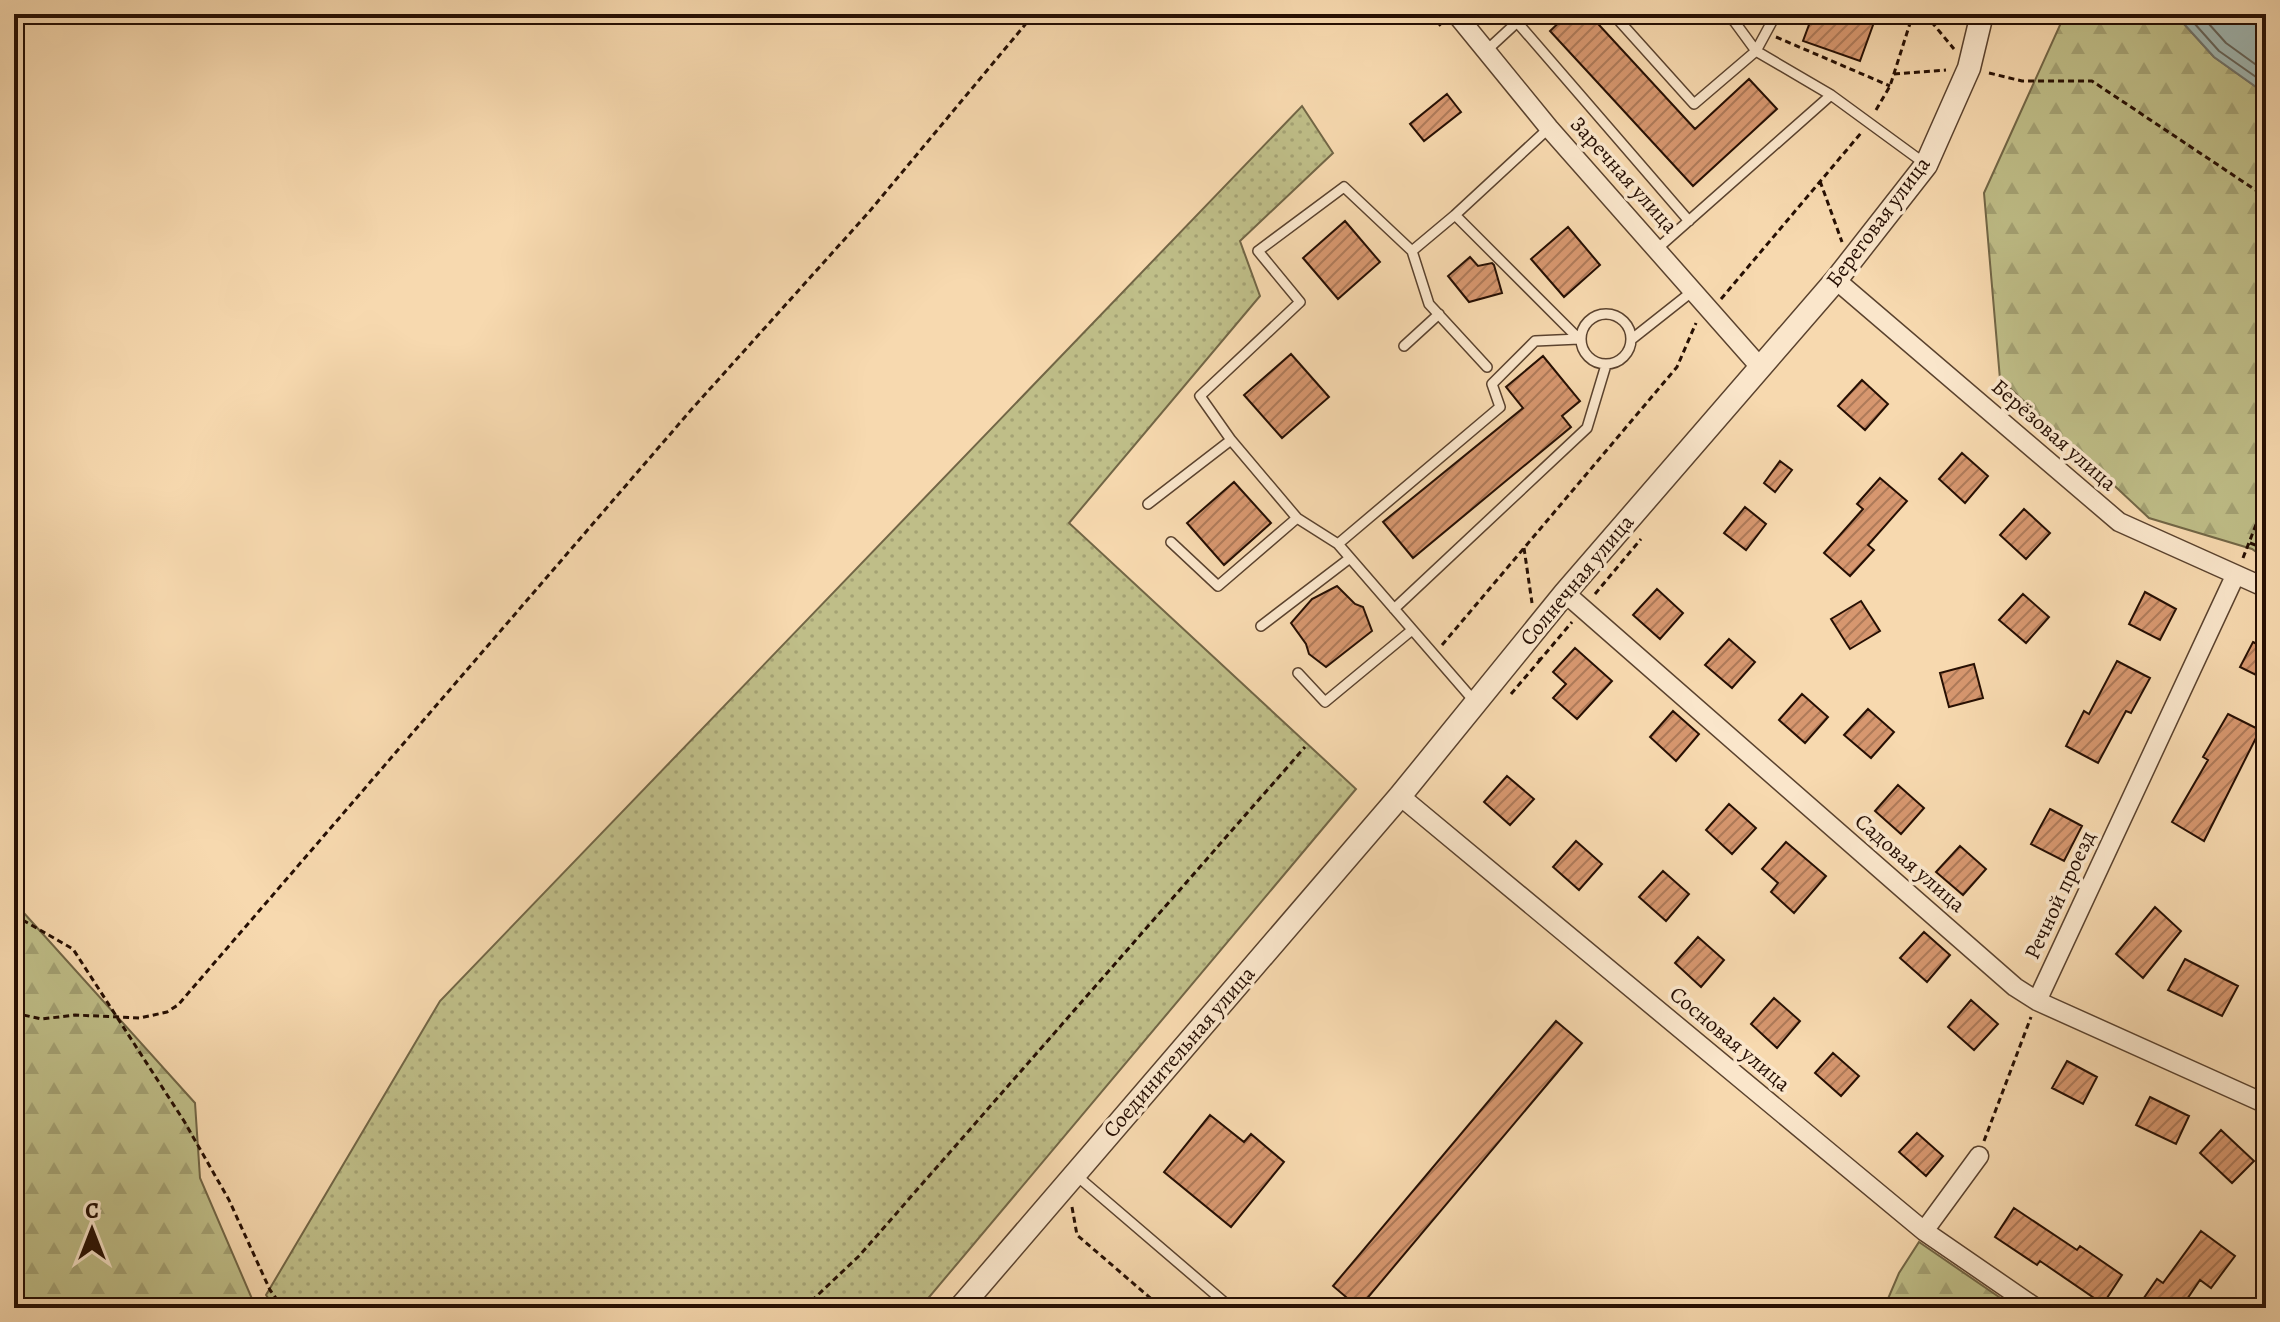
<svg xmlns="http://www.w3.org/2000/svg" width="2280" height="1322" font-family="Alegreya,serif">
<defs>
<pattern id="grass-dots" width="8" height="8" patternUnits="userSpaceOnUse" patternTransform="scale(2)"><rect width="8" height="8" fill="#bfbe88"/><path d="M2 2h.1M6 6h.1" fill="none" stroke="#a4a274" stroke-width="1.8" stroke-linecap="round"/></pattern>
<pattern id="forest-firs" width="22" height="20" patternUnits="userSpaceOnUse" patternTransform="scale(2)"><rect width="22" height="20" fill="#bfbe88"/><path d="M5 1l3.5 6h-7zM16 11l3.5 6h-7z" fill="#a4a274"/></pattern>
<pattern id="building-hatch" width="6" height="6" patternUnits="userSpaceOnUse" patternTransform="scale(2)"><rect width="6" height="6" fill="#d7976f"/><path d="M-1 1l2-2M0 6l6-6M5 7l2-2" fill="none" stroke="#ae7a59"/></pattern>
</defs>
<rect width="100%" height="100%" fill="#f7d9af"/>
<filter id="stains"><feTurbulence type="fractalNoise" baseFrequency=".0025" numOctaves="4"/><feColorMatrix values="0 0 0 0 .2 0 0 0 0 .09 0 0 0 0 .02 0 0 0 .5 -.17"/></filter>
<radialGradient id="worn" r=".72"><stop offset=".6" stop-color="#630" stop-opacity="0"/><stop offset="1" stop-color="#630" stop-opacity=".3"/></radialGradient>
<!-- grass -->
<path fill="url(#grass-dots)" stroke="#726646" stroke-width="2" d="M1302,106L1333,153L1240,241L1260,296L1069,523L1356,789L920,1308H275L266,1295L440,1001Z"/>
<!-- forest -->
<path fill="url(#forest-firs)" stroke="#726646" stroke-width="2" d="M2065,14H2175L2214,57L2266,94V559L2252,549L2149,518L2000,379L1984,193Z
M14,902L195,1103L200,1178L256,1308H14Z
M1919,1242L2015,1308H1884L1899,1273Z"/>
<!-- water -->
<path fill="#a0b8b4" stroke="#6f746d" stroke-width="2" d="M2175,14H2266V94L2214,57Z"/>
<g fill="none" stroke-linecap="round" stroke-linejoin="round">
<!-- shore -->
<path stroke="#63645c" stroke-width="2" d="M2186,14L2219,51L2266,84
M2200,14L2226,43L2266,72"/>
</g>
<!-- building -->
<path fill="url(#building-hatch)" stroke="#260f03" stroke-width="2" d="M1568,14H1589L1695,129L1749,79L1777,109L1693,186L1550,31Z
M1813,14H1877L1860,61L1803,41Z
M1447,94L1461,112L1424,141L1410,124Z
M1345,221L1380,262L1338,299L1303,258Z
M1568,227L1600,265L1564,297L1531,259Z
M1470,257L1478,266L1492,263L1494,265L1502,293L1469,302L1448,276Z
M1291,354L1329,397L1282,438L1244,395Z
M1543,356L1580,401L1562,416L1571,427L1413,558L1383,522L1523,408L1506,387Z
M1862,380L1888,404L1865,430L1838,406Z
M1962,453L1988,476L1965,503L1939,479Z
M1780,461L1792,470L1775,492L1764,483Z
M1880,478L1907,501L1868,545L1874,550L1850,576L1824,553L1863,509L1857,504Z
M1234,482L1271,523L1224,565L1187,523Z
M1745,507L1766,524L1746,550L1724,533Z
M2024,509L2050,533L2026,559L2000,535Z
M1337,586L1355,604L1363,607L1372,631L1326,667L1309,654L1306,644L1291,623L1312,599Z
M1657,589L1683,613L1660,639L1633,615Z
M2145,592L2176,609L2160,640L2129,624Z
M2023,594L2049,617L2026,643L1999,620Z
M1861,601L1880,631L1850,649L1831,619Z
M1729,639L1755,662L1732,688L1705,665Z
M2253,642L2266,649V680L2240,667Z
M1575,648L1612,681L1577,719L1553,698L1566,684L1553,672Z
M2117,661L2150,678L2131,713L2126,711L2098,763L2066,746L2084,711L2089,714Z
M1974,664L1983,698L1949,707L1940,673Z
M1802,694L1828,717L1805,743L1779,720Z
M1868,709L1894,732L1871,758L1844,735Z
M1673,711L1699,734L1676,761L1650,737Z
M2228,714L2260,730L2204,841L2172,822L2208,760L2203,757Z
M1507,776L1534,799L1510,825L1484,802Z
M1898,785L1924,808L1901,834L1875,811Z
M1729,804L1756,828L1732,854L1706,830Z
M2050,809L2082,826L2064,861L2031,844Z
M1576,841L1602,864L1579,890L1553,867Z
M1786,842L1826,876L1794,913L1771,892L1778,883L1762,869Z
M1960,846L1986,869L1963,895L1936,872Z
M1663,871L1689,894L1666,921L1639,897Z
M2155,907L2181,931L2143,978L2116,954Z
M1924,932L1950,955L1927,982L1900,958Z
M1698,937L1724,960L1701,987L1675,963Z
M2185,959L2238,986L2222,1016L2168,990Z
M1774,998L1800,1021L1777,1048L1751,1024Z
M1971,1000L1998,1024L1974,1050L1948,1027Z
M1556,1021L1582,1043L1359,1308L1333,1286Z
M1833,1053L1859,1076L1841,1096L1815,1073Z
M2067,1061L2097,1077L2083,1104L2052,1088Z
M2150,1097L2189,1116L2176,1144L2136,1125Z
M1210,1115L1244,1142L1251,1134L1284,1162L1231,1227L1164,1172Z
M2221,1130L2254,1161L2232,1183L2200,1153Z
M1917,1133L1943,1156L1926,1176L1899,1152Z
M2014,1208L2077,1250L2080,1246L2122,1275L2103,1304L2040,1261L2037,1265L1995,1237Z
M2201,1231L2235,1256L2211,1288L2200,1280L2181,1308H2137L2157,1279L2163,1283Z"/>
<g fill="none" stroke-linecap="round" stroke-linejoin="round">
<!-- service casing -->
<g stroke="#5a422e" stroke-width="12">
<path id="service" d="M1510,14L1689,221
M1613,14L1694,104L1756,51L1776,14
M1724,14L1734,21L1756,51L1831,95L1924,163
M1487,50L1526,14
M1549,128L1455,215L1579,339
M1658,248L1831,95
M1412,251L1429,304L1487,367
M1581 339a25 25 0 1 1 50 0a25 25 0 1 1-50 0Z
M1632,339L1694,290
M1404,346L1439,314
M1231,440L1200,396L1300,302L1258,251L1344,187L1412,251L1455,215
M1148,504L1231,440L1297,518L1338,544L1475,702
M1171,542L1218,586L1297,518
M1338,544L1500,407L1492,384L1535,341L1579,339
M1394,609L1587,428L1606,365
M1261,626L1350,558
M1298,673L1325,702L1412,630
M1077,1176L1231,1308"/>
</g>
<!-- minor casing -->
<g stroke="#5a422e" stroke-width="21">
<path id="minor" d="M1456,14L1549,128L1760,367
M1836,280L2119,522L2266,588
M1565,593L2015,987L2037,1001L2266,1104
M1400,796L1924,1231L2036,1308
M2037,1001L2235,576
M1924,1231L1979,1156"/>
</g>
<!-- tertiary casing -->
<g stroke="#5a422e" stroke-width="25">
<path id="tertiary" d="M960,1308L1400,796L1565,593L1836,280L1926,165L1969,68L1982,14"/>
</g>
<!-- path -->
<path stroke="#260f03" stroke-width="3" stroke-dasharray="6 4" stroke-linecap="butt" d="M1430,14L1441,26
M1925,14L1954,49
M1776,37L1890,86
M1989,73L2022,81H2092L2266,197
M1894,74L1946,70
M1876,110L1890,86L1913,14
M1820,181L1842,242
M1721,299L1861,133
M2250,543L2266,549
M1524,548L1532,603
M2243,558L2266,499
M1595,594L1641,539
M1442,645L1677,367L1696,323
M1539,658L1540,660L1572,622
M1511,694L1540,660
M14,915L73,949L184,1121L229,1200L270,1290L283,1308
M14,1013L42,1019L75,1015L140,1018L167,1012L178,1005L691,410L869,212L1034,14
M1984,1141L2031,1017
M1072,1207L1077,1235L1162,1308
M804,1308L859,1256L1305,747"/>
<!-- service -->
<use href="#service" stroke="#fae6cb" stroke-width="9"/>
<!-- minor -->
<use href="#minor" stroke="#fae6cb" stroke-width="18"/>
<!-- tertiary -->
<use href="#tertiary" stroke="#fae6cb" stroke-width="22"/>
</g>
<g text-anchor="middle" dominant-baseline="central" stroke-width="7" stroke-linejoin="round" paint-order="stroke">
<!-- street labels -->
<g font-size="22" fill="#260f03" stroke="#fae6cb">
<text transform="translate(1624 175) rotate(48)">Заречная улица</text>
<text transform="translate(1878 222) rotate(-53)">Береговая улица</text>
<text transform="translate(2054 435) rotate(41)">Берёзовая улица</text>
<text transform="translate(1577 580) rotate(-50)">Солнечная улица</text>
<text transform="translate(1910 863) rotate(41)">Садовая улица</text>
<text transform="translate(2060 895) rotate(-65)">Речной проезд</text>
<text transform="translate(1730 1039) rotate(40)">Сосновая улица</text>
<text transform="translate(1179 1052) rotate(-49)">Соединительная улица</text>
</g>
</g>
<!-- margin -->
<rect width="2280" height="1322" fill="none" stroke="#f7d9af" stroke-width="48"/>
<rect x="16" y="16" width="2248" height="1290" fill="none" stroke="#260f03" stroke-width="4"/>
<rect x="24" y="24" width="2232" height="1274" fill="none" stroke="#260f03" stroke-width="2"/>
<!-- north arrow -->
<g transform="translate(92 1230)" stroke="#fae6cb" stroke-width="6" paint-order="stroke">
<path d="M0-6L14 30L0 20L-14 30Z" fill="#260f03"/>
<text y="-12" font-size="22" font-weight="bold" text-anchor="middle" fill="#260f03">С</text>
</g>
<rect width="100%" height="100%" filter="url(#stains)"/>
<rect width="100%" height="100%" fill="url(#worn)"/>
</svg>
